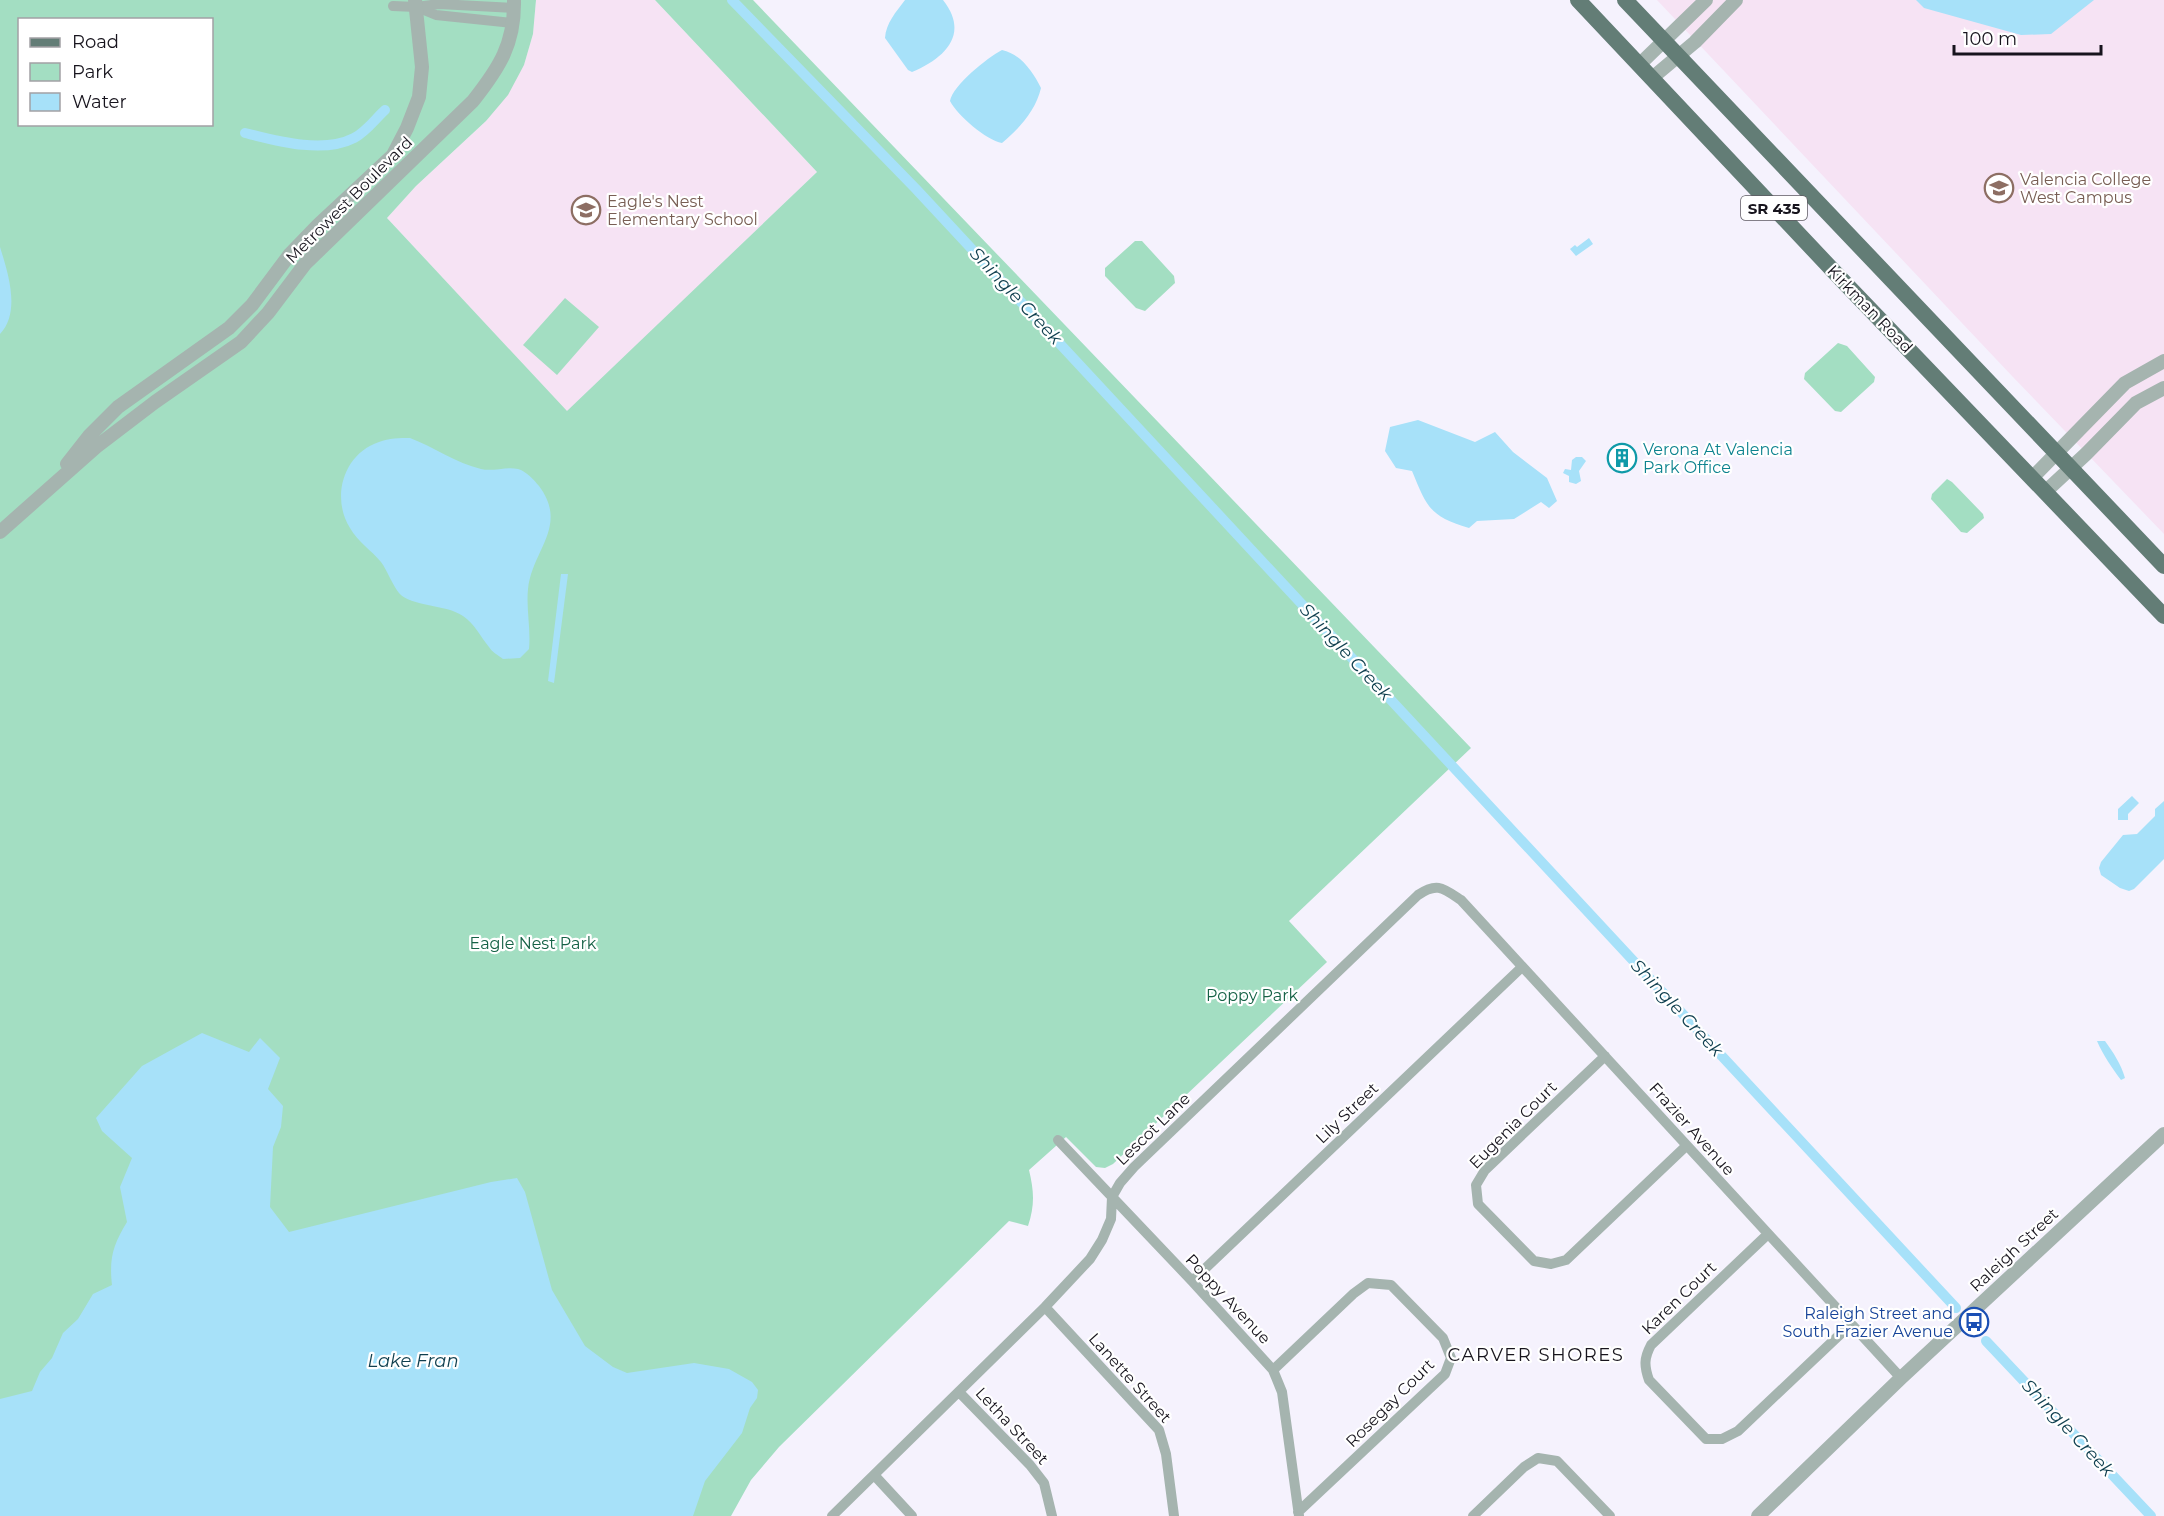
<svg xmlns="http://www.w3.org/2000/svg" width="2164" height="1516" font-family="Montserrat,sans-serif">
<rect width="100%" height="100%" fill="#f5f2fd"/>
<!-- education -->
<path fill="#f6e3f4" d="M536,0H655L817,172L567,412L387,218L416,186L486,121L524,65L533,34Z
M1657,0H2164V534L2012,376Z"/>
<!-- green -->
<path fill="#a3dec2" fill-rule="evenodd" d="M0,0H536L533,34L524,65L508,95L486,121L416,186L387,218L567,411L817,172L655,0H753L1471,748L1289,921L1327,962L1113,1164L1105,1168L1096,1167L1066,1137L1029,1170C1034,1191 1035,1205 1028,1226L1009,1221L779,1447L751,1480L731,1516H0ZM20,20H212V124H20Z
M1135,241H1142L1174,276L1175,283L1145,311L1136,308L1105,276V268Z
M565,298L599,327L557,375L523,345Z
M1838,343L1847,346L1875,377L1874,382L1841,412L1835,411L1804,379L1805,373Z
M1947,479L1952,482L1983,514L1984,518L1967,533L1961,532L1931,499L1932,494Z"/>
<!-- water -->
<path fill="#a7e1f9" d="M905,0H943C970,34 945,58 912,72L908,70L885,38C886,23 896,12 905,0Z
M1916,0H2094L2051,34L2021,35L1924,8Z
M1002,50C1021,54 1033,72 1041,88C1036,110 1019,129 1002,143C986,140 958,116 950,101C953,85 987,58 1002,50Z
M1589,238L1593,244L1576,256L1570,249L1575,245L1577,247Z
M0,247C8,273 21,312 0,334Z
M1418,420L1475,442L1495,432L1513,452L1547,478L1557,501L1549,508L1541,502L1514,519L1477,521L1469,528C1429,516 1427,507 1412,471L1396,468L1385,451L1390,427Z
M410,438C434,447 456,463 481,469C493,472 506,466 518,469C526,471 534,480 539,486C569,526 532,550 528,589C526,609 531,629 529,649L520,658L503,659C498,655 492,652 489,647C480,636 475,624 463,616C446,604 411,607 399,593C393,586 387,570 381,562C371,550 358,542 350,528C331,498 343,454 379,442C389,438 400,438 410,438Z
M1576,457H1582L1586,461L1579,471L1581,481L1576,484L1569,482V476L1563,473L1565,469L1571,470L1572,460Z
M561,574H568L554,683L548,681Z
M2132,796L2139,803L2128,814V820H2118V809Z
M2164,801V859L2134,889L2129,891L2120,888L2101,875L2099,868L2101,862L2123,835L2137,834L2155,816V809Z
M202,1033L249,1052L260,1038L280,1058L268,1089L283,1106L281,1127L273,1147L270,1207L289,1232L491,1182L517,1178L525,1192L552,1290L585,1346L613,1367L627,1373L694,1363L729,1369L752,1382L758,1390L757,1398L750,1408L742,1433L705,1481L693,1516H0V1399L32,1391L40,1372L52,1358L63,1333L78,1319L93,1294L112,1285C109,1258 113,1245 127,1222L120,1187L132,1158L102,1131L96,1118L142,1066Z
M2097,1041H2105C2113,1052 2121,1064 2125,1078L2121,1080C2112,1068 2103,1055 2097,1041Z"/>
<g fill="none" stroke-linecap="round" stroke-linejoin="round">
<!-- canal -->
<path stroke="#a7e1f9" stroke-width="10" d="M732,0L916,189L1956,1308
M245,133C277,141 323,154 354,138C366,132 376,118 385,110
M1986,1341L2151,1516"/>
<!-- minor -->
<path stroke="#a5b4af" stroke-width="10" d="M393,6L416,7L439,4L514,8
M419,8L436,15L513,23
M1605,1056L1485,1170L1476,1185L1478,1204L1534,1261L1551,1264L1566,1260L1686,1146
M1058,1140L1192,1281L1273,1370L1282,1392L1299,1516
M1768,1234L1651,1345C1644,1358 1644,1366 1649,1380L1706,1439H1722L1738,1431L1851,1324
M1192,1281L1522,967
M1045,1307L1159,1430L1166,1454L1174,1516
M1273,1370L1353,1294L1368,1283L1391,1285L1443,1338L1451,1358L1445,1374L1298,1512
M959,1392L1030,1465L1044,1483L1052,1516
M875,1476L912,1516
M832,1516L1045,1307L1090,1259L1102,1240L1111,1219L1112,1197L1120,1183L1134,1167L1418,895C1437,882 1443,888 1461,900L1901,1378
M1473,1516L1524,1467L1538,1458L1557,1461L1610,1516"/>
<!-- tertiary -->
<path stroke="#a5b4af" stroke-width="14" d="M1639,65L1706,0
M1652,78L1695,42L1736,0
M67,464L89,436L118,407L229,328L252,305L290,254L318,225L393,155L407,128L419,97L422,67L415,0
M2032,478L2125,383L2164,361
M2045,492L2086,454L2136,403L2164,388
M0,532L96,447L155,402L241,342L268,313L305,264L473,101C499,68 515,44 514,0
M1758,1516L1901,1378L2164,1134"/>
<!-- primary -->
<path stroke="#637d76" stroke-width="16" d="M1578,0L1841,279L2164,616
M1625,0L2164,566"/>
</g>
<!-- icons -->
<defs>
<g id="university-ring" transform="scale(1.5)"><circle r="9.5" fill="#fff" stroke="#8d6e63" stroke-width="1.5"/><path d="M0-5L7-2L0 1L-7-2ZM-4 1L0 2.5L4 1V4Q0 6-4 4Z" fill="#8d6e63"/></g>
<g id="school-ring" transform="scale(1.5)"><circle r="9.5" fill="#fff" stroke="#8d6e63" stroke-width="1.5"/><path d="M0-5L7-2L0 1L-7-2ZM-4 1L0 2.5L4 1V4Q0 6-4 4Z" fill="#8d6e63"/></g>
<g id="building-ring" transform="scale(1.5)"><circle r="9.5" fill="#fff" stroke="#0f9aa8" stroke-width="1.5"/><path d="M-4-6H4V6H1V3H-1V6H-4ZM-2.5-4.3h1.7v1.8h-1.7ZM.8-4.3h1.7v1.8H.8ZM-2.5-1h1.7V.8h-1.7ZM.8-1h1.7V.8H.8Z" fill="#0f9aa8"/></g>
<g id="bus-ring" transform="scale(1.5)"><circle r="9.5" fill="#fff" stroke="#1a4fb4" stroke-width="1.5"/><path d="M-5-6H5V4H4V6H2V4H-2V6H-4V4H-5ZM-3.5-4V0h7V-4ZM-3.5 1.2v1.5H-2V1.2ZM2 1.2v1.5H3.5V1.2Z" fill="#1a4fb4"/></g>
</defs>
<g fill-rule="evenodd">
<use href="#university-ring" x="1999" y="188"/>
<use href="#school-ring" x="586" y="210"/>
<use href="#building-ring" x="1622" y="458"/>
<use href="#bus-ring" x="1974" y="1322"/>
</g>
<g text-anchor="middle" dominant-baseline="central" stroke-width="4.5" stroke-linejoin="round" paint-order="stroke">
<!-- shield labels -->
<rect fill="#fff" stroke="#5d5a61" stroke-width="1.5" x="1741" y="196" width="66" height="24" rx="4.5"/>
<g font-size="15" font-weight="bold" fill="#17141d">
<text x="1774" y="208">SR 435</text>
</g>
<!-- education labels -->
<g font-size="16" fill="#785e54" stroke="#fff" text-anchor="start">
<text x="2020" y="179">Valencia College<tspan x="2020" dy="18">West Campus</tspan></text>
<text x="607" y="201">Eagle's Nest<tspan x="607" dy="18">Elementary School</tspan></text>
</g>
<!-- street labels -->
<g font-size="16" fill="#17141d" stroke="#fff">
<text transform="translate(349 200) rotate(-45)">Metrowest Boulevard</text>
<text transform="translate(1870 309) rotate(46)">Kirkman Road</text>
<text transform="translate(1347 1113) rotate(-44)">Lily Street</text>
<text transform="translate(1513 1125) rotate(-45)">Eugenia Court</text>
<text transform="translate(1153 1129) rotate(-44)">Lescot Lane</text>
<text transform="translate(1692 1129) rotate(48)">Frazier Avenue</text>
<text transform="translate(2014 1250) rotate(-43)">Raleigh Street</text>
<text transform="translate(1679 1298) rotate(-44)">Karen Court</text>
<text transform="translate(1228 1299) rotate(47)">Poppy Avenue</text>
<text transform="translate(1130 1378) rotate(48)">Lanette Street</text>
<text transform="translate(1390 1403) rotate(-45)">Rosegay Court</text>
<text transform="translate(1012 1426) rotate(47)">Letha Street</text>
</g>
<!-- culture labels -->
<g font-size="16" fill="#0d838f" stroke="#fff" text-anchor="start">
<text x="1643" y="449">Verona At Valencia<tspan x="1643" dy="18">Park Office</tspan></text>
</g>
<!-- park labels -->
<g font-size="16" fill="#166246" stroke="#fff">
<text x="533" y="943">Eagle Nest Park</text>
<text x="1252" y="995">Poppy Park</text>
</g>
<!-- transit labels -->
<g font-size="16" fill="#164399" stroke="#fff" text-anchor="end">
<text x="1953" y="1313">Raleigh Street and<tspan x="1953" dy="18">South Frazier Avenue</tspan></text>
</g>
<!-- water labels -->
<g font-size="18" font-style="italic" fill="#0f3f4f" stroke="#fff">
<text transform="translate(1016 296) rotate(47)">Shingle Creek</text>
<text transform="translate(1346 652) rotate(47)">Shingle Creek</text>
<text transform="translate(1677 1008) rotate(47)">Shingle Creek</text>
<text x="413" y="1361">Lake Fran</text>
<text transform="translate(2068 1428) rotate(47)">Shingle Creek</text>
</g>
<!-- neighbourhood labels -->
<g font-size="18" letter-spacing="1.5" fill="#17141d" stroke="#fff">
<text x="1536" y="1355">CARVER SHORES</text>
</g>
</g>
<!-- legend -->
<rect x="18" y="18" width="195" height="108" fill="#ffffff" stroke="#a2a1a5" stroke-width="1.5"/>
<rect x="30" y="38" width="30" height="9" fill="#637d76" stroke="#a2a1a5" stroke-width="1.5"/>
<text x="72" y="48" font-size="18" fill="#17141d">Road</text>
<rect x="30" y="63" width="30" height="18" fill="#a3dec2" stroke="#a2a1a5" stroke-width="1.5"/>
<text x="72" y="78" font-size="18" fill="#17141d">Park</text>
<rect x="30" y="93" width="30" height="18" fill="#a7e1f9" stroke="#a2a1a5" stroke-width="1.5"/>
<text x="72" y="108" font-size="18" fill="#17141d">Water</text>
<!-- scale -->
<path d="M1954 45v9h147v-9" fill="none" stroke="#17141d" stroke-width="3"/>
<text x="1963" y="45" font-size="18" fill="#17141d" stroke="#ffffff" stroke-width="4.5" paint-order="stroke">100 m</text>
</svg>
